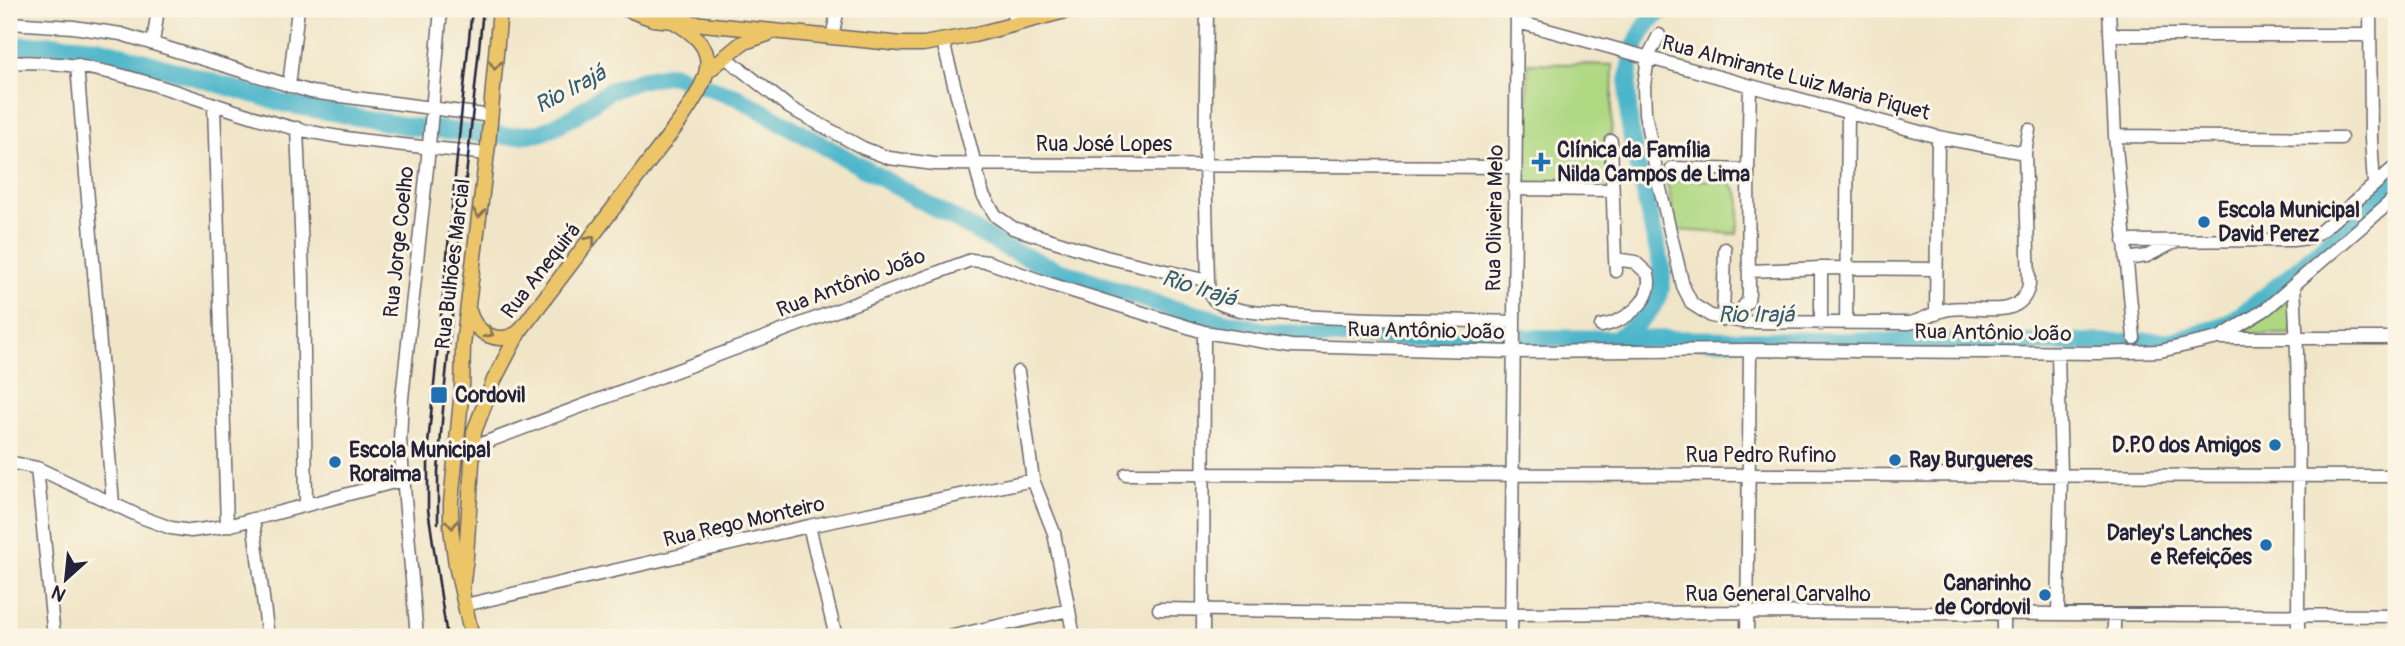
<svg xmlns="http://www.w3.org/2000/svg" width="2405" height="646" font-family="Pangolin,sans-serif">
<rect width="100%" height="100%" fill="#fcf5e5"/>
<filter id="ink" filterUnits="userSpaceOnUse"><feTurbulence type="fractalNoise" baseFrequency=".0143" numOctaves="2"/><feDisplacementMap in="SourceGraphic" scale="14" xChannelSelector="R" yChannelSelector="G"/><feConvolveMatrix kernelMatrix="1 2 1 2 8 2 1 2 1" color-interpolation-filters="sRGB"/></filter>
<filter id="wash" filterUnits="userSpaceOnUse"><feTurbulence type="fractalNoise" baseFrequency=".00686" numOctaves="4" result="noise"/><feDisplacementMap in="SourceGraphic" scale="28" xChannelSelector="R" yChannelSelector="G"/><feGaussianBlur stdDeviation="1.57" result="paint"/><feColorMatrix in="noise" values="0 0 0 0 0 0 0 0 0 0 0 0 0 0 0 0 0 1.4 0 .05"/><feComposite in="paint" operator="in"/></filter>
<g filter="url(#wash)">
<rect width="100%" height="100%" fill="#f0e5c7"/>
<!-- green -->
<path fill="#afd883" stroke="#687d5f" stroke-width="2" d="M1528,63L1613,65L1610,187L1525,185Z
M1666,178L1727,182C1747,191 1738,216 1737,234L1677,230Z
M2291,298L2292,334H2239Z"/>
<g fill="none" stroke-linecap="round" stroke-linejoin="round">
<!-- river -->
<path stroke="#4db6ca" stroke-width="18" d="M9,46L53,44L98,48L286,104L412,127L506,136L541,133L571,118L609,91L640,80L671,74L737,97L1008,249L1051,267L1167,307L1264,331L1323,336L2056,343L2172,341L2196,335L2229,323L2253,306L2286,279L2396,182
M1616,339C1635,325 1655,313 1661,288C1665,270 1657,249 1653,231C1640,171 1606,78 1648,23C1653,18 1659,13 1664,9"/>
</g>
</g>
<g filter="url(#ink)">
<g fill="none" stroke-linecap="round" stroke-linejoin="round">
<!-- minor casing -->
<g stroke="#6a666c" stroke-width="15">
<path id="minor" d="M1013,9L1014,25
M1207,9L1205,164L1208,281C1208,290 1210,299 1219,303C1239,313 1266,313 1288,315C1363,321 1438,319 1513,322
M2109,9L2115,136L2134,338
M2370,9L2371,139L2374,185
M1518,22L1938,137L2025,153
M9,23L73,27L121,34L311,92L491,116
M1659,35L1648,57L1644,86L1645,113L1658,180L1683,286L1692,304L1711,316L1743,322L1909,323C1923,321 1935,311 1949,309C1977,304 2021,323 2029,285L2025,153L2029,130
M2110,35H2370
M832,37L838,9
M943,42L983,195L996,216L1013,228L1106,257L1208,281
M153,43L158,9
M724,56L790,108L863,148L889,158L934,164L1514,167
M9,63C110,56 201,106 297,129C360,143 424,146 487,154
M77,65L113,504
M289,86L298,9
M214,104L227,526
M297,128L303,277L306,505
M2115,136L2341,138
M1611,141L1615,259
M1672,168L1748,170
M1514,189L1612,190
M2124,241L2292,240L2308,238L2321,231L2396,166
M2126,259L2147,256L2177,241
M1750,271L1821,268L1936,269
M2294,287C2301,403 2298,520 2298,637
M1723,314L1740,311L1748,301L1749,293L1748,170L1750,86
M1936,314L1938,137
M1723,320L1725,249
M1846,323L1848,113
M1821,324V268
M1601,326C1624,322 1655,301 1648,274L1635,262L1615,259L1616,271
M2222,336L2266,309L2396,197
M1018,372L1033,480L1054,533L1074,637
M473,447L971,260L988,262L1050,284L1204,332L1292,346L1513,352L1750,350L2098,353L2160,351L2218,338H2396
M9,462L37,468L141,517L171,528L191,531L227,526L402,480
M37,468L54,637
M1126,474L2396,476
M253,519L268,637
M809,526L836,637
M465,605L809,526L1033,480
M1159,609L1511,614L1747,612L2396,616
M2058,614L2061,474L2058,353
M417,637L400,441L402,398L427,168L441,9
M949,637L1069,610
M1203,637L1204,332
M1511,637L1517,9
M1747,637L1750,350
M2003,637V615
M2114,637V615"/>
</g>
<!-- major casing -->
<g stroke="#6a666c" stroke-width="17">
<path id="major" d="M626,9L653,19L902,44H923L974,35L1073,9
M708,71L742,43L768,34
M469,311C475,334 499,346 519,332
M462,589L466,557L474,432L494,380L519,332L680,121C708,79 728,50 671,20
M472,637L456,565L451,528V503L462,389L463,345L488,145L500,9"/>
</g>
<!-- minor -->
<use href="#minor" stroke="#fff" stroke-width="12"/>
<!-- major -->
<use href="#major" stroke="#edc569" stroke-width="14"/>
<!-- rail -->
<path stroke="#22223b" stroke-width="2.5" d="M438,523V471L445,385L483,9
M447,637L428,509V444L472,9"/>
</g>
<!-- one-way arrows -->
<defs><path id="oneway-chevron" d="M-2-3.5L2.5 0L-2 3.5" fill="none" stroke-width="1.6" stroke-linecap="round" stroke-linejoin="round" transform="scale(1.75)"/></defs>
<g stroke="#887452">
<use href="#oneway-chevron" transform="translate(495 65) rotate(95)"/>
<use href="#oneway-chevron" transform="translate(479 213) rotate(96)"/>
<use href="#oneway-chevron" transform="translate(591 240) rotate(-51)"/>
<use href="#oneway-chevron" transform="translate(489 333) rotate(27)"/>
<use href="#oneway-chevron" transform="translate(452 524) rotate(87)"/>
</g>
</g>
<!-- markers -->
<g fill="#1f6fb2" stroke="#fcf5e5" stroke-width="2.5">
<path d="M1537.5 151.5h7v7h7v7h-7v7h-7v-7h-7v-7h7z"/>
<circle cx="2204" cy="222" r="7"/>
<rect x="430" y="386" width="18" height="18" rx="3.5"/>
<circle cx="2275" cy="445" r="7"/>
<circle cx="1895" cy="460" r="7"/>
<circle cx="335" cy="462" r="7"/>
<circle cx="2266" cy="545" r="7"/>
<circle cx="2045" cy="595" r="7"/>
</g>
<g text-anchor="middle" dominant-baseline="central" stroke-width="6" stroke-linejoin="round" paint-order="stroke">
<!-- street labels -->
<g font-size="21" fill="#22223b" stroke="#fcf5e5">
<text transform="translate(1796 78) rotate(15)">Rua Almirante Luiz Maria Piquet</text>
<text x="1104" y="144">Rua José Lopes</text>
<text transform="translate(1495 218) rotate(-89)">Rua Oliveira Melo</text>
<text transform="translate(399 242) rotate(-84)">Rua Jorge Coelho</text>
<text transform="translate(453 264) rotate(-83)">Rua Bulhões Marcial</text>
<text transform="translate(541 271) rotate(-52)">Rua Anequirá</text>
<text transform="translate(851 283) rotate(-21)">Rua Antônio João</text>
<text transform="translate(1426 331) rotate(1)">Rua Antônio João</text>
<text transform="translate(1993 333) rotate(1)">Rua Antônio João</text>
<text x="1761" y="455">Rua Pedro Rufino</text>
<text transform="translate(744 522) rotate(-13)">Rua Rego Monteiro</text>
<text x="1778" y="594">Rua General Carvalho</text>
</g>
<!-- poi labels -->
<g font-size="21" font-weight="bold" fill="#22223b" stroke="#fcf5e5" text-anchor="start">
<text x="1557" y="150">Clínica da Família<tspan x="1557" dy="24">Nilda Campos de Lima</tspan></text>
<text x="2218" y="210">Escola Municipal<tspan x="2218" dy="24">David Perez</tspan></text>
<text x="455" y="395">Cordovil</text>
<text x="2261" y="445" text-anchor="end">D.P.O dos Amigos</text>
<text x="349" y="450">Escola Municipal<tspan x="349" dy="24">Roraima</tspan></text>
<text x="1909" y="460">Ray Burgueres</text>
<text x="2252" y="533" text-anchor="end">Darley's Lanches<tspan x="2252" dy="24">e Refeições</tspan></text>
<text x="2031" y="583" text-anchor="end">Canarinho<tspan x="2031" dy="24">de Cordovil</tspan></text>
</g>
<!-- water labels -->
<g font-size="23" font-style="italic" fill="#335d74" stroke="#fcf5e5">
<text transform="translate(570 89) rotate(-28)">Rio Irajá</text>
<text transform="translate(1199 288) rotate(17)">Rio Irajá</text>
<text x="1756" y="314">Rio Irajá</text>
</g>
</g>
<!-- margin -->
<rect width="2405" height="646" fill="none" stroke="#fcf5e5" stroke-width="35"/>
<!-- north arrow -->
<g transform="translate(66 579) rotate(207)" stroke="#fcf5e5" stroke-width="5" paint-order="stroke">
<path d="M0-5L12 26L0 18L-12 26Z" fill="#22223b"/>
<text y="-10" font-size="19" font-weight="bold" text-anchor="middle" fill="#22223b">N</text>
</g>
</svg>
